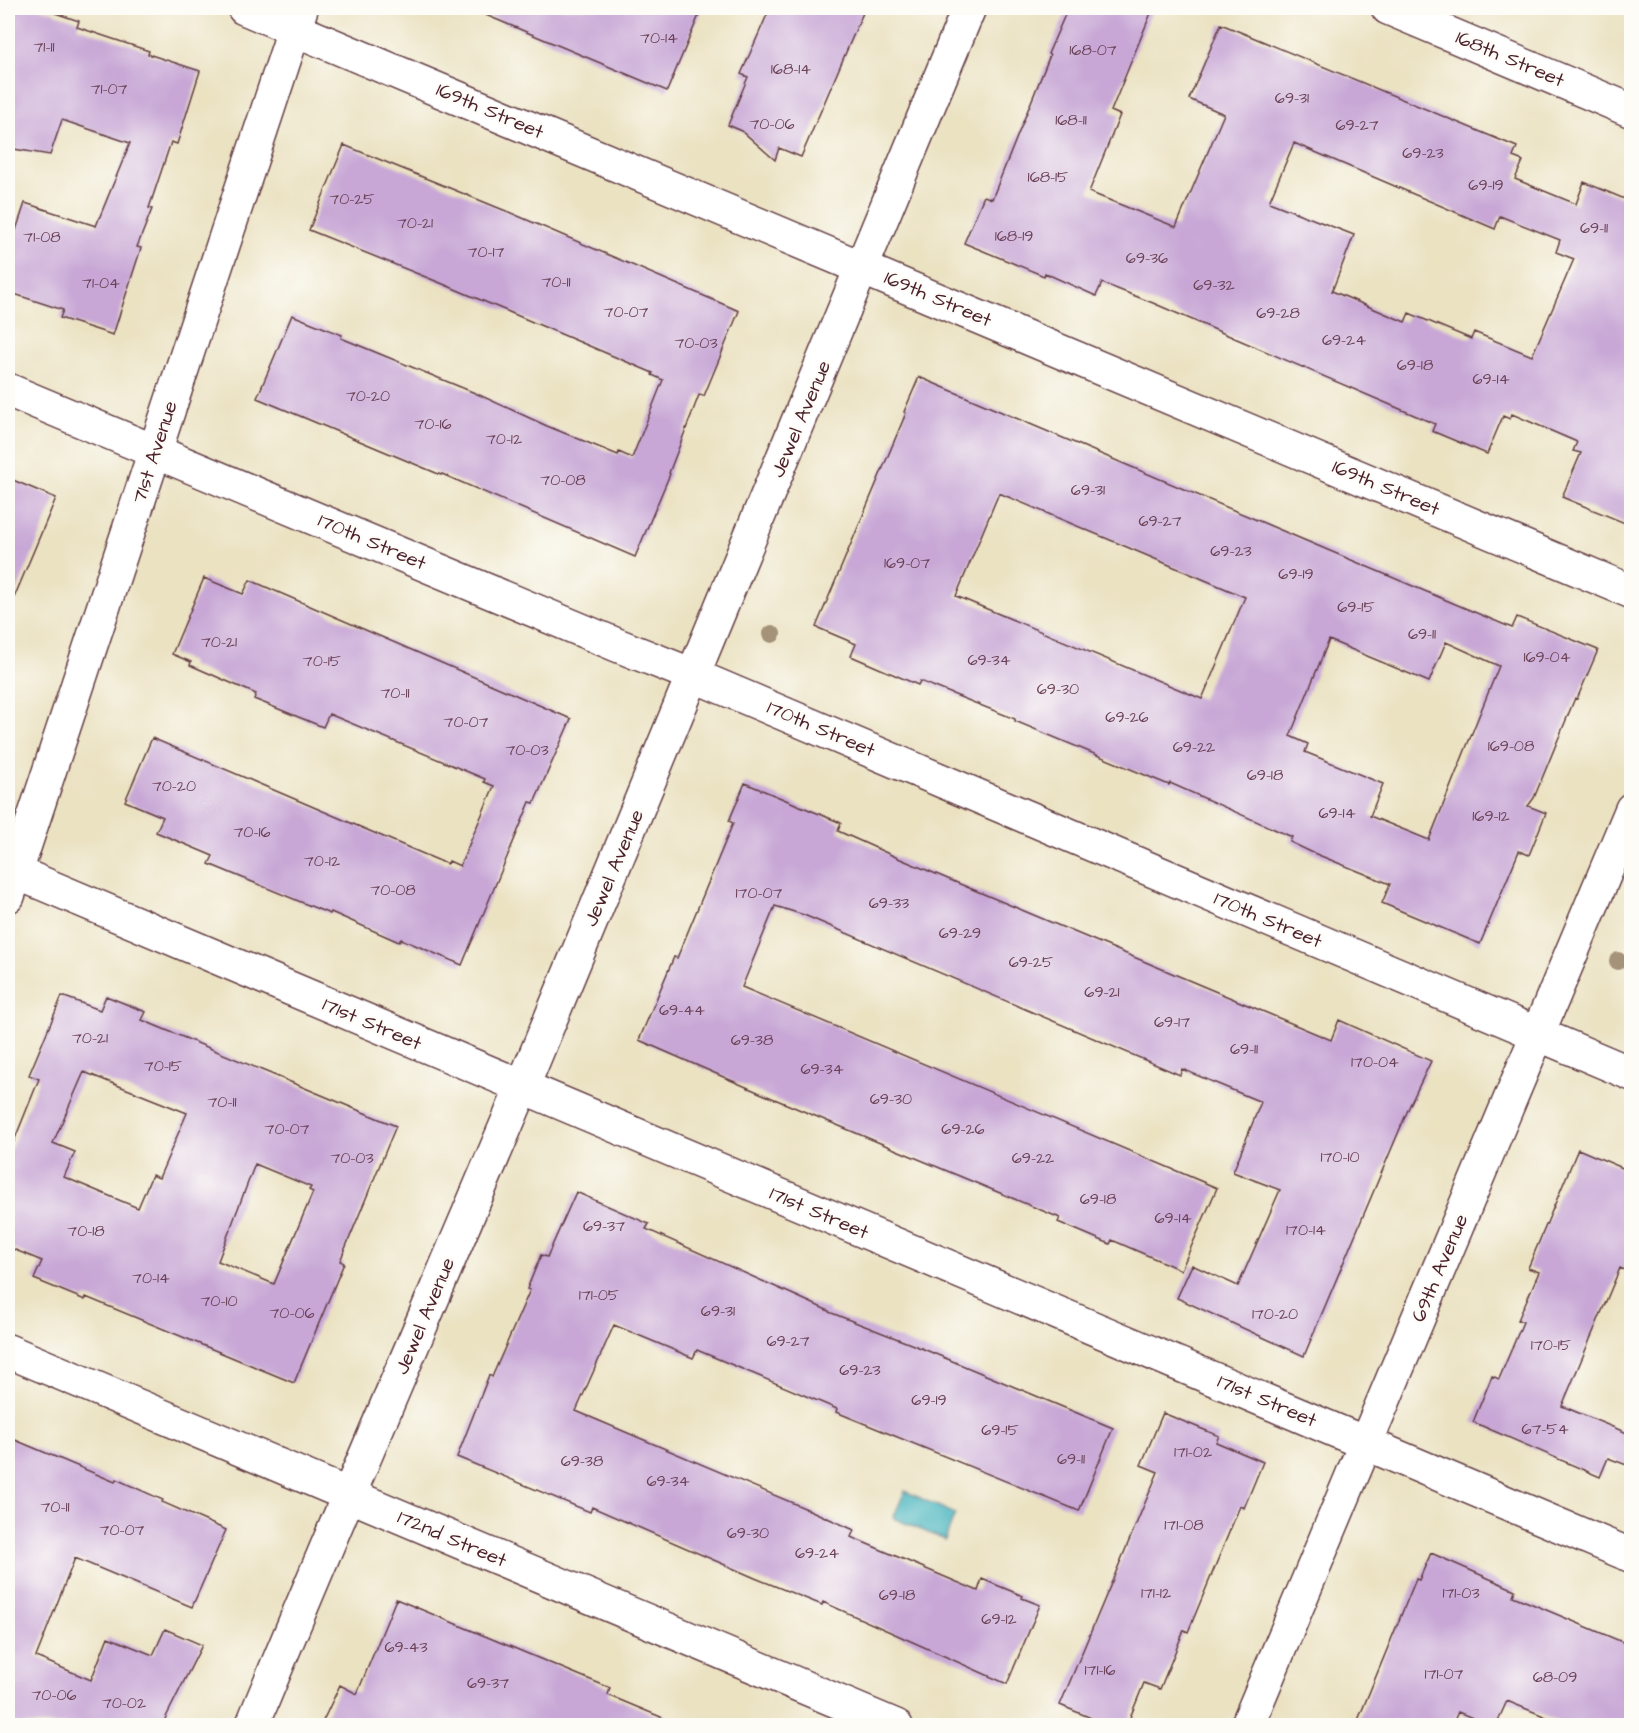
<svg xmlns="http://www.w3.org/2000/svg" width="1639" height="1733" font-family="'Architects Daughter',sans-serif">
<rect width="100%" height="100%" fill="#fdfcf7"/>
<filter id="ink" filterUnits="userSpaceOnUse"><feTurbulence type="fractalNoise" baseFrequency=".0167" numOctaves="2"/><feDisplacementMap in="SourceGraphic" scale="12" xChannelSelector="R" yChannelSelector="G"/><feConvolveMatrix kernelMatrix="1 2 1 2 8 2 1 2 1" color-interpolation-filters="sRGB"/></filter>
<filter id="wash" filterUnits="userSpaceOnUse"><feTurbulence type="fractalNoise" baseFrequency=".008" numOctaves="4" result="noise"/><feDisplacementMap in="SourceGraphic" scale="24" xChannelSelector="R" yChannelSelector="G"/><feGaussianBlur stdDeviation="1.35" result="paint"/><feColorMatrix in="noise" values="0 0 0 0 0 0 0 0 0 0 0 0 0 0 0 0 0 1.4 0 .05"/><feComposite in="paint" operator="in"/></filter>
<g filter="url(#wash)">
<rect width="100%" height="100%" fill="#ebe2c2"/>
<!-- water -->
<path fill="#43b3bd" stroke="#466974" stroke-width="1.5" d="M905,1491L955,1514L945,1540L893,1518Z"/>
<g id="blocks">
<!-- building -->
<path fill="#c8a7d6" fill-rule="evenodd" d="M8,8H40L79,21L77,27L149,51L148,54L200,71L177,144L171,142L149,208L152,209L137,247L141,248L113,335L60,318L63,310L8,292V254L25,203L96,226L130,143L62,120L50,155L8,148Z
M469,8H702L667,91Z
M770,8H865L801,157L779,148L775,160L742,131L728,125L748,77L741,74Z
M1068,8H1153L1111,111L1120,115L1089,192L1176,227L1224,114L1189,99L1221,24L1517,147L1513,157L1523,161L1515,179L1576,204L1584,182L1632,202V526L1562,497L1581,453L1573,451L1577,442L1512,414L1510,419L1503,416L1487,454L1432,431L1435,424L1153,303L1102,283L1096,296L1045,273L1044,276L964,243L984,196L992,199L1050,55L1048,54ZM1294,143L1495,229L1500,216L1560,240L1556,252L1574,259L1532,356L1474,332L1471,339L1409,313L1405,322L1332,291L1354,235L1269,202Z
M344,145L511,213L739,311L704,396L699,395L669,473L670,474L635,557L442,474L441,475L257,398L292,315L342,335L341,338L475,393L547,426L618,455L619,452L632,458L663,380L652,375L653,373L443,284L309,230Z
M919,377L1512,628L1517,617L1598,650L1577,699L1575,698L1534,798L1528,806L1546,813L1529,855L1519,851L1480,944L1382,903L1390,884L1311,852L1290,842L1292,837L1170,783L1169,785L1015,721V719L920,681L918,685L851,656L856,644L816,627L906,413L904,412ZM999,493L1245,597L1202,699L956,596ZM1329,640L1429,682L1446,642L1499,666L1429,840L1370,816L1383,784L1305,752L1308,744L1290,736Z
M8,478L56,498L8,612Z
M204,578L243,594L250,580L571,719L534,803L530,802L462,965L401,939L399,942L331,912L330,914L209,864L213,856L156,832L163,817L125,801L152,738L447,864L449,861L460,866L494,786L484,782L485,779L329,714L323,727L254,699L256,694L190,665L191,662L172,654Z
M745,783L841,823L838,831L898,858L1331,1040L1339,1020L1431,1061L1410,1105L1304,1356L1177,1298L1192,1265L1238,1286L1280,1190L1233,1172L1261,1102L1182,1069L1180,1075L804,915L775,906L742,987L1217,1188L1181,1270L1112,1240L1110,1244L1058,1222L1060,1218L760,1093L639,1040L674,957L677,958L733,823L729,821Z
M62,996L100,1010L106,996L146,1012L142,1020L396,1126L340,1261L344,1263L294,1383L86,1297L85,1300L34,1279L42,1261L8,1247V1156L39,1079L29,1075ZM84,1072L187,1113L159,1178L152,1175L138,1208L64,1177L75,1152L53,1143ZM255,1164L311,1187L309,1190L313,1192L274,1284L218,1261Z
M1578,1149L1632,1172V1273L1620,1268L1562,1406L1632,1435V1467L1608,1458L1600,1477L1473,1422L1492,1376L1499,1379L1523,1322L1518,1320L1539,1272L1528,1268Z
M576,1192L649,1224L646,1229L796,1296L829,1311V1312L921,1348L1113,1428L1079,1511L836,1412L837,1409L697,1350L693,1358L614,1325L576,1411L814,1512L854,1530L851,1537L978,1591L982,1579L1023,1596L1022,1598L1040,1605L1007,1684L823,1602L822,1605L755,1578L592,1507L590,1512L457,1457L489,1375L492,1377L530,1290L527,1289L541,1255L547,1257Z
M1163,1413L1219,1436L1216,1442L1263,1462L1244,1508L1240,1506L1188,1632L1184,1630L1160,1689L1144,1683L1127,1725H1108L1060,1705L1158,1472L1141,1465Z
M8,1437L115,1482L116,1479L163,1500L162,1502L226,1530L192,1607L75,1558L36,1657L91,1680L108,1637L153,1655L165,1629L202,1645L162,1725H8Z
M1431,1553L1515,1590L1513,1596L1632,1646V1725H1566L1507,1701L1496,1725H1490L1458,1712L1452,1725H1356L1416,1579L1419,1580Z
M396,1599L610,1688L608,1695L680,1725H321L340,1685L357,1694Z"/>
</g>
</g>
<g filter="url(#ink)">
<use href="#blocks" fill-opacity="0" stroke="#623c42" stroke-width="1.5"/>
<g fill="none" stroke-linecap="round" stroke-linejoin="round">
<!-- minor casing -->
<g stroke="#623c42" stroke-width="36">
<path id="minor" d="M244,8L1632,592
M1388,8L1632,111
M8,390L617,645L695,676L1632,1074
M8,869L1632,1556
M8,896L301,9
M8,1351L896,1726
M252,1726C340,1512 432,1301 522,1088C674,729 823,369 969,8
M1247,1726L1632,809"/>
</g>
<!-- minor -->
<use href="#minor" stroke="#fff" stroke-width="33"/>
</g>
<!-- trees -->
<g fill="#a49279">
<circle cx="772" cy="634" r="9"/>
<circle cx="1618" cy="961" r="9"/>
</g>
</g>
<g text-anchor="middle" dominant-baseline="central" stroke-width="4.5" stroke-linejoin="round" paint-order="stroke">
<!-- number labels -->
<g font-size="16" fill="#6a4156">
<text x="659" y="38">70-14</text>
<text x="44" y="47">71-11</text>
<text x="1093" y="50">168-07</text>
<text x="791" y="69">168-14</text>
<text x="109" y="89">71-07</text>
<text x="1292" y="98">69-31</text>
<text x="1071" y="120">168-11</text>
<text x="772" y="124">70-06</text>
<text x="1357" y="125">69-27</text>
<text x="1423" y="153">69-23</text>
<text x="1048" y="177">168-15</text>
<text x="1486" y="185">69-19</text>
<text x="352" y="199">70-25</text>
<text x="415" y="223">70-21</text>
<text x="1594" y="228">69-11</text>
<text x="1014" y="236">168-19</text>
<text x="42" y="237">71-08</text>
<text x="486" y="252">70-17</text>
<text x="1147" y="258">69-36</text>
<text x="556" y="282">70-11</text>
<text x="101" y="283">71-04</text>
<text x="1214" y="285">69-32</text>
<text x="626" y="312">70-07</text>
<text x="1278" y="313">69-28</text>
<text x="1344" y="340">69-24</text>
<text x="696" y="343">70-03</text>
<text x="1415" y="365">69-18</text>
<text x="1491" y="379">69-14</text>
<text x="368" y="396">70-20</text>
<text x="433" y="424">70-16</text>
<text x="504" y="439">70-12</text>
<text x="563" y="480">70-08</text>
<text x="1088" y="490">69-31</text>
<text x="1160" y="521">69-27</text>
<text x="1231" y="551">69-23</text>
<text x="907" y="563">169-07</text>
<text x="1296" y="574">69-19</text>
<text x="1356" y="607">69-15</text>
<text x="1422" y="634">69-11</text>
<text x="219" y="642">70-21</text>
<text x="1547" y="657">169-04</text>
<text x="989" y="660">69-34</text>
<text x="322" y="661">70-15</text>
<text x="1058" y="689">69-30</text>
<text x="395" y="693">70-11</text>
<text x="1127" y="717">69-26</text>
<text x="466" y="722">70-07</text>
<text x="1511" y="746">169-08</text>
<text x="1194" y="747">69-22</text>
<text x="527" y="750">70-03</text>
<text x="1265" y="775">69-18</text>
<text x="174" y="786">70-20</text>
<text x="1337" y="813">69-14</text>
<text x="1491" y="816">169-12</text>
<text x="252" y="832">70-16</text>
<text x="322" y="861">70-12</text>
<text x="393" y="890">70-08</text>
<text x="759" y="893">170-07</text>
<text x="889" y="903">69-33</text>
<text x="960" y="933">69-29</text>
<text x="1031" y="962">69-25</text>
<text x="1102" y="992">69-21</text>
<text x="682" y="1010">69-44</text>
<text x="1172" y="1022">69-17</text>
<text x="90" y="1038">70-21</text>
<text x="752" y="1040">69-38</text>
<text x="1244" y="1049">69-11</text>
<text x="1375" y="1062">170-04</text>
<text x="163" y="1066">70-15</text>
<text x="822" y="1069">69-34</text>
<text x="891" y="1099">69-30</text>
<text x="222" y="1102">70-11</text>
<text x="287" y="1129">70-07</text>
<text x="963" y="1129">69-26</text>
<text x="1340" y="1157">170-10</text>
<text x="352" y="1158">70-03</text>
<text x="1033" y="1158">69-22</text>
<text x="1098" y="1199">69-18</text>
<text x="1173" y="1218">69-14</text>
<text x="604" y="1226">69-37</text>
<text x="1306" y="1230">170-14</text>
<text x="86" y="1231">70-18</text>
<text x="151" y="1278">70-14</text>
<text x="599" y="1295">171-05</text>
<text x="219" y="1301">70-10</text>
<text x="718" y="1311">69-31</text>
<text x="292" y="1313">70-06</text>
<text x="1275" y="1314">170-20</text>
<text x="788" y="1341">69-27</text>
<text x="1551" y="1345">170-15</text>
<text x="860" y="1370">69-23</text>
<text x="929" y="1400">69-19</text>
<text x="1545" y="1429">67-54</text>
<text x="1000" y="1430">69-15</text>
<text x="1193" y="1452">171-02</text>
<text x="1071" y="1459">69-11</text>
<text x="582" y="1461">69-38</text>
<text x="668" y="1481">69-34</text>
<text x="55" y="1507">70-11</text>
<text x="1184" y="1525">171-08</text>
<text x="122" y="1530">70-07</text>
<text x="748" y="1533">69-30</text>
<text x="817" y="1553">69-24</text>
<text x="1156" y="1593">171-12</text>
<text x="1461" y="1593">171-03</text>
<text x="897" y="1595">69-18</text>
<text x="999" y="1619">69-12</text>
<text x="406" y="1647">69-43</text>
<text x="1100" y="1670">171-16</text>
<text x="1444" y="1674">171-07</text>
<text x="1555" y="1677">68-09</text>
<text x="488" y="1683">69-37</text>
<text x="54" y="1695">70-06</text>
<text x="124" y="1703">70-02</text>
</g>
<!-- street labels -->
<g font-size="20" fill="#4a1f2b" stroke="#fdfcf7">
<text transform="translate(1510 59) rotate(23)">168th Street</text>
<text transform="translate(490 111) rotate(23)">169th Street</text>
<text transform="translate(938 299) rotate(23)">169th Street</text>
<text transform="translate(801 419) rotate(-67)">Jewel Avenue</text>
<text transform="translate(155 452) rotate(-72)">71st Avenue</text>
<text transform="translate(1386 488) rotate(23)">169th Street</text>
<text transform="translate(372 542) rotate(23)">170th Street</text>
<text transform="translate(821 729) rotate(23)">170th Street</text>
<text transform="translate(614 868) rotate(-67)">Jewel Avenue</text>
<text transform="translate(1268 920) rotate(23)">170th Street</text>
<text transform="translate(372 1024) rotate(23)">171st Street</text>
<text transform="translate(819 1213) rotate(23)">171st Street</text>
<text transform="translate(1440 1268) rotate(-67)">69th Avenue</text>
<text transform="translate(425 1316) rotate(-67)">Jewel Avenue</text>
<text transform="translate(1267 1401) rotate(23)">171st Street</text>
<text transform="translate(452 1539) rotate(23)">172nd Street</text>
</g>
</g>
<!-- margin -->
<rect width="1639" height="1733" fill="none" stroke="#fdfcf7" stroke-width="30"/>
</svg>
